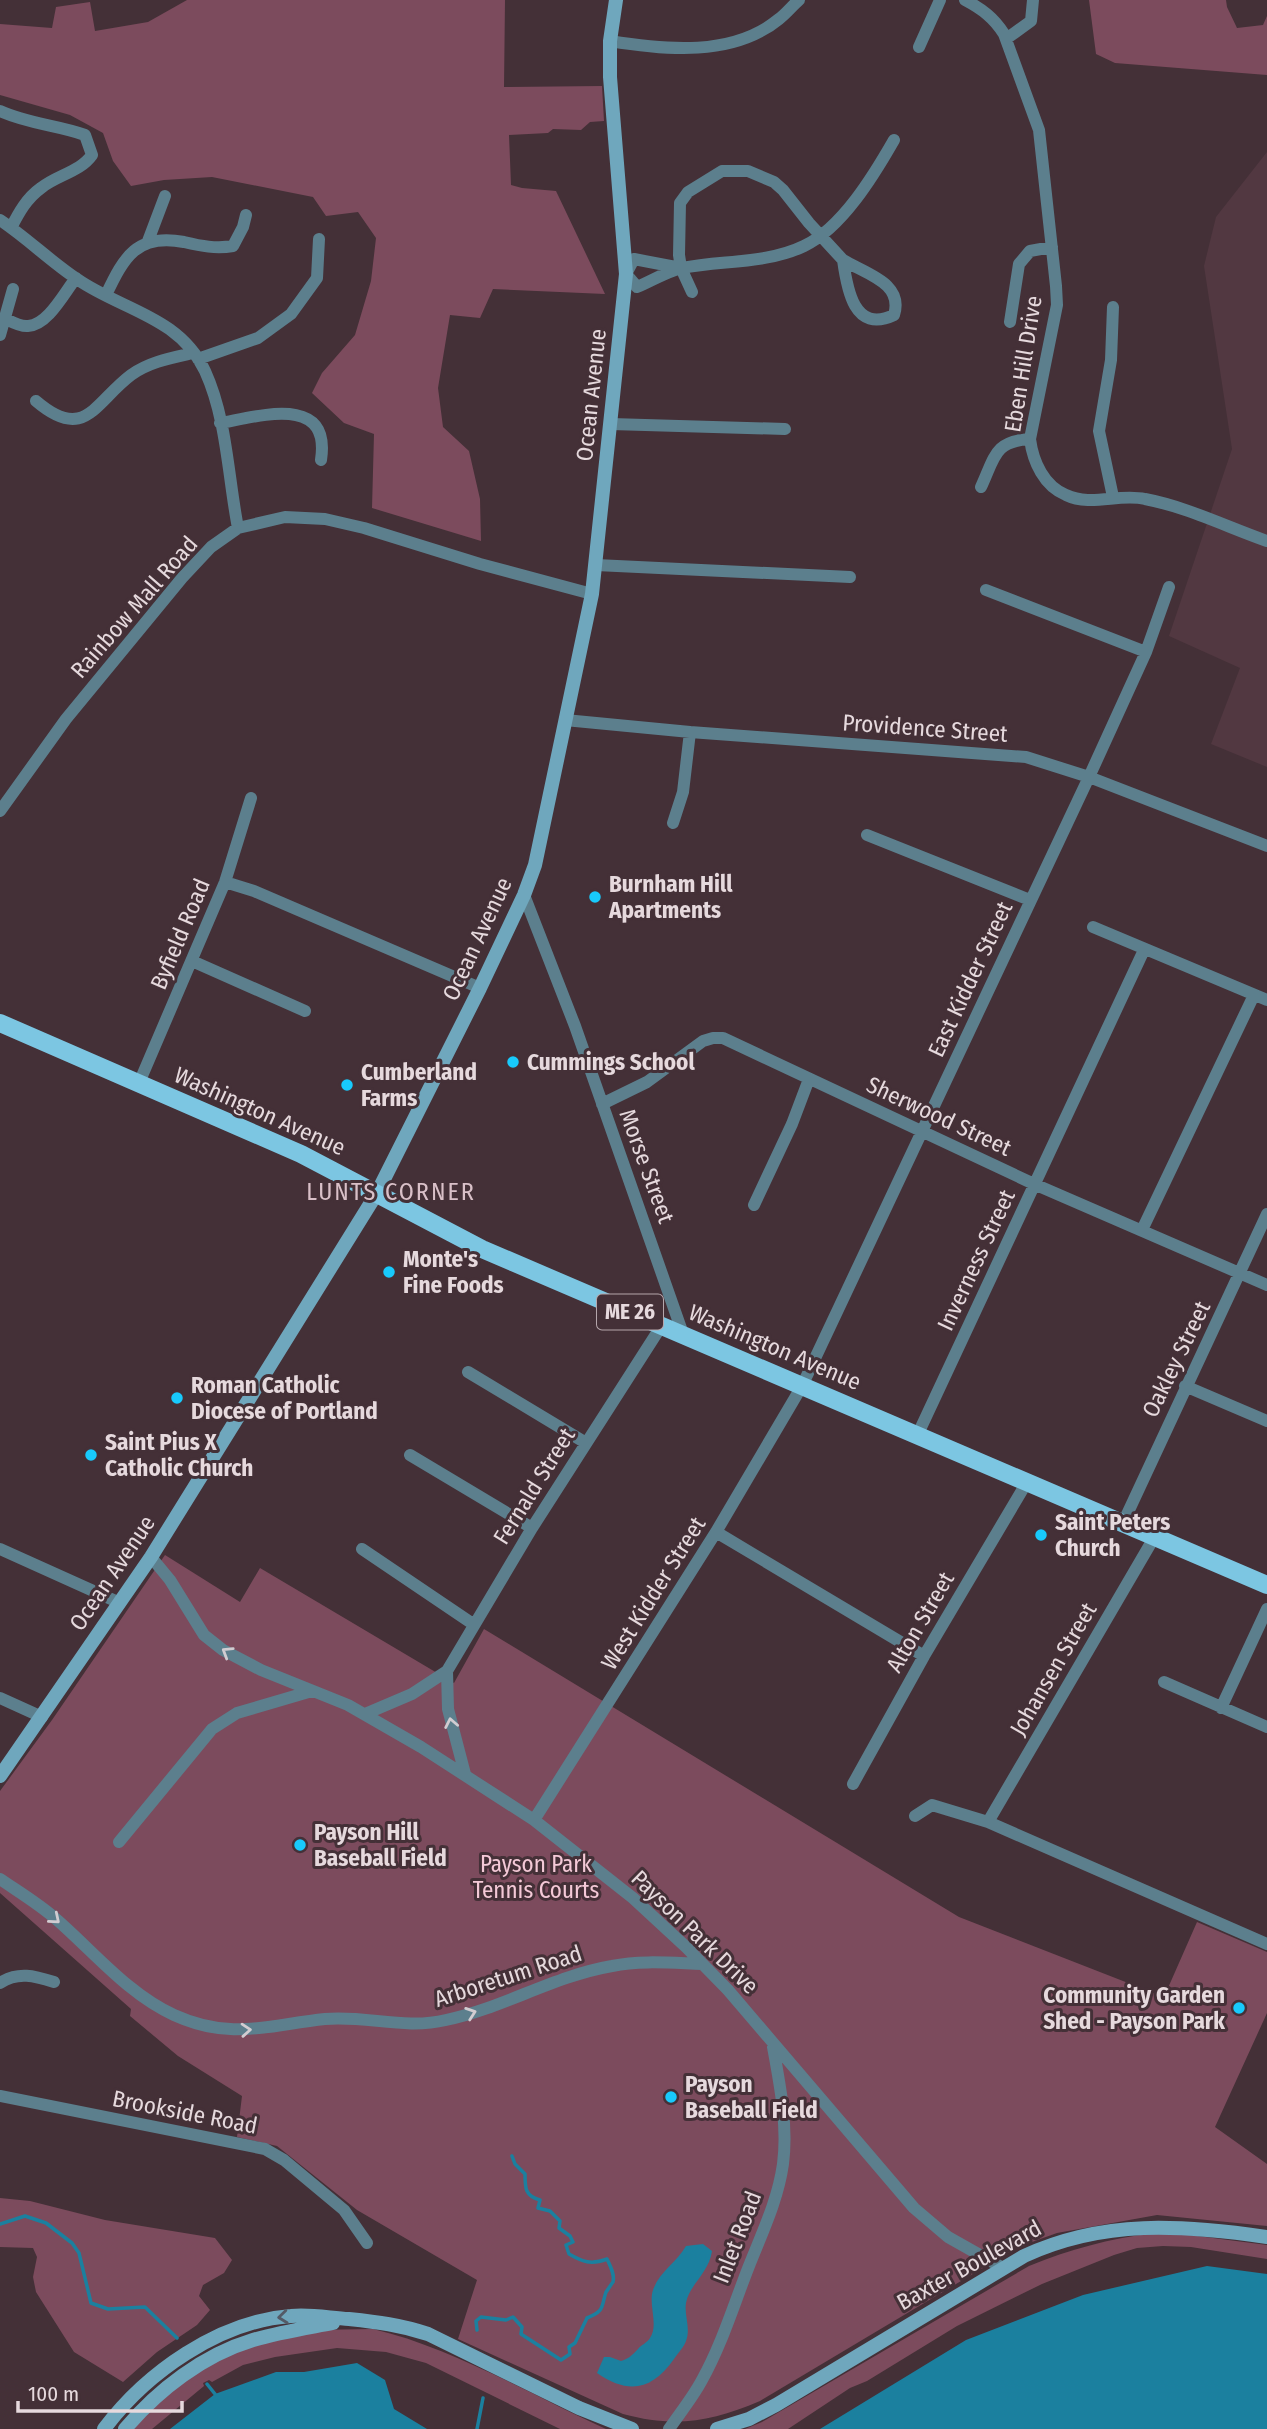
<svg xmlns="http://www.w3.org/2000/svg" width="1267" height="2429" font-family="'Fira Sans Condensed',sans-serif">
<rect width="100%" height="100%" fill="#443037"/>
<!-- built -->
<path fill="#523841" d="M1267,152V767L1211,744L1240,668L1169,636L1232,449L1204,266L1216,217Z"/>
<!-- green -->
<path fill="#7c4b5d" d="M187,0H505L504,87L602,86L604,121L590,122L581,130L553,129L548,133L509,135L511,185L522,188L556,191L605,294L493,289L480,318L450,315L438,388L443,427L469,451L480,499L481,541L372,508L374,434L344,423L312,393L322,373L355,335L371,281L376,238L358,212L326,216L313,197L212,177L164,180L131,186L113,161L103,133L70,115L0,95V24L52,28L56,7L90,2L95,31L148,22Z
M1089,0H1226L1227,7L1237,28L1263,25L1267,16V75L1115,63L1096,54Z
M165,1555L240,1602L260,1568L454,1683L484,1629L959,1917L1164,1997L1197,1922L1267,1952V2013L1215,2127L1267,2164V2226L1157,2215L1057,2233L1018,2247L760,2401C711,2422 675,2428 623,2414L458,2339L477,2280L357,2210L277,2146L237,2137L242,2096L178,2056L130,2016L131,2009L0,1893V1791L52,1720Z
M0,2198L30,2201L105,2220L215,2238L232,2260L224,2273L203,2285L199,2296L210,2310L197,2325L157,2352L123,2382L74,2352L36,2292L33,2277L37,2257L33,2248L0,2247Z
M1153,2233L1182,2234L1267,2245V2259L1191,2247L1163,2246L1137,2248L1114,2255L1042,2284L957,2326L867,2381L850,2388L788,2429H745L762,2422L1029,2266C1070,2249 1109,2239 1153,2233Z
M373,2329C451,2347 533,2396 606,2429H560L426,2363L386,2352L337,2348L275,2357L243,2365L212,2382L209,2380L203,2383L204,2386L152,2429H127L163,2392L252,2342L311,2330Z"/>
<!-- water -->
<path fill="#1b809f" d="M703,2244L712,2251C709,2273 689,2285 686,2303C684,2316 691,2328 686,2341C684,2347 678,2353 674,2359C652,2390 629,2395 597,2373L604,2357H610L621,2361C630,2358 631,2356 638,2349C641,2345 647,2343 650,2338C659,2325 648,2305 653,2290C659,2272 677,2262 686,2246Z
M1207,2266L1267,2274V2429H820L966,2340L1083,2295Z
M357,2363L385,2380L394,2409L427,2429H170L215,2394L276,2372H304Z"/>
<g fill="none" stroke-linecap="round" stroke-linejoin="round">
<!-- stream -->
<path stroke="#1b809f" stroke-width="3.5" d="M0,2224L25,2216L46,2223L72,2243L79,2253L91,2303L108,2309L145,2307L177,2338
M477,2330L476,2321L481,2317L506,2320L513,2317L522,2327L521,2334L561,2360L570,2354L569,2347L575,2343L587,2318C605,2311 601,2307 606,2292C607,2291 612,2283 613,2282C615,2274 610,2266 607,2259C591,2265 583,2262 569,2254L566,2245L573,2242L570,2236L559,2228L560,2221L550,2211L538,2208L540,2200C525,2196 525,2188 525,2174L515,2164L512,2156
M207,2384L215,2394
M477,2429L483,2398"/>
<!-- street -->
<path stroke="#5c7f8d" stroke-width="12" d="M965,0C982,9 994,18 1004,34L1039,130L1056,286L1057,305L1030,439C1033,462 1044,486 1066,495C1091,507 1119,493 1145,499C1187,507 1227,527 1267,541
M1006,39L1031,21L1033,0
M610,41C665,50 733,57 779,19C786,14 792,6 799,0
M919,47L940,0
M0,111C28,124 57,125 85,135L92,155C80,172 57,175 41,188C27,198 19,212 11,228
M0,220C27,238 50,261 77,279C121,310 179,316 205,371C227,419 228,477 238,528
M148,241L165,196
M843,260C866,274 904,283 894,315C854,334 847,289 843,260Z
M681,268L634,259L626,274L637,287C652,281 667,271 682,268C722,260 767,264 804,246C842,228 874,175 894,140
M692,292L681,268L679,255L680,203L688,192L722,171H748L774,182L783,190L809,223L843,260
M106,295C124,257 137,233 184,242C201,246 216,249 233,246L243,227L246,215
M6,319C12,322 21,327 28,326C48,325 64,293 76,278
M1010,322L1019,264L1030,251L1052,247
M0,335L13,289
M198,359L258,338L291,314L317,278L319,239
M36,401C85,443 95,402 131,375C149,362 171,358 193,353
M220,423C260,416 331,394 321,460
M611,424L785,429
M981,487C995,457 994,441 1030,439
M1113,497L1099,431L1111,360L1113,307
M596,565L850,577
M986,590L1146,652
M565,720L690,732L1026,757L1089,777L1267,846
M0,811L66,719L182,578L211,547L238,528L285,517L325,519L364,528L480,564L592,594
M673,823L683,792L690,732
M867,835L1030,900
M225,882L254,891L480,988
M524,895L575,1026L683,1334
M1093,927L1267,1000
M192,961L305,1011
M139,1083L225,882L251,798
M602,1104L647,1082L703,1041L713,1038H723L1034,1184L1267,1285
M754,1205L792,1124L809,1079
M1142,1230L1254,995
M468,1372L586,1443
M1185,1386L1267,1421
M917,1436L1144,950
M410,1455L532,1528
M1123,1523L1267,1214
M716,1532L924,1656
M0,1549L120,1603
M362,1549L473,1624
M151,1557L170,1580L204,1635L223,1650L261,1670L348,1705L421,1747L534,1820L633,1898L686,1947L728,1990L914,2208L948,2237L1003,2268
M447,1671L448,1709L465,1774
M1164,1682L1267,1727
M0,1698L42,1717
M1221,1708L1267,1609
M365,1714L412,1694L447,1671L532,1528L662,1325
M853,1784L924,1656L1027,1482
M915,1816L932,1805L988,1822L1267,1944
M534,1820L716,1532L802,1386L1089,777L1146,652L1169,587
M988,1822L1155,1536
M119,1842L212,1729L237,1713L312,1691
M0,1879C19,1892 39,1904 56,1919C94,1952 128,1994 174,2015C231,2041 268,2025 325,2019C366,2015 404,2030 446,2020C503,2008 554,1976 612,1966C641,1960 672,1963 702,1964
M0,1983C18,1971 35,1976 54,1982
M0,2096L265,2149L284,2160L344,2210L367,2243
M669,2429C680,2413 693,2397 702,2380C722,2344 734,2304 749,2266C762,2233 778,2200 783,2164C788,2126 780,2085 773,2047"/>
<!-- secondary -->
<path stroke="#6fa7bd" stroke-width="14" d="M0,1776L151,1557L377,1193L480,988L524,895L535,865L592,594L626,274L610,77V41L616,0
M104,2429C146,2373 219,2321 291,2316C310,2314 330,2318 349,2319C377,2322 401,2325 428,2334L579,2408L632,2429
M125,2429C158,2390 203,2355 253,2340C280,2332 307,2328 333,2323
M717,2429L749,2419L776,2405L1024,2256C1104,2219 1182,2225 1267,2237"/>
<!-- primary -->
<path stroke="#7cc6e2" stroke-width="18" d="M0,1023L301,1154L482,1249L1267,1585"/>
</g>
<!-- one-way arrows -->
<defs><path id="oneway-chevron" d="M-2-3.5L2.5 0L-2 3.5" fill="none" stroke-width="1.6" stroke-linecap="round" stroke-linejoin="round" transform="scale(1.75)"/></defs>
<g stroke="#d1ccd1">
<use href="#oneway-chevron" transform="translate(227 1652) rotate(-148)"/>
<use href="#oneway-chevron" transform="translate(451 1723) rotate(-101)"/>
<use href="#oneway-chevron" transform="translate(55 1919) rotate(40)"/>
<use href="#oneway-chevron" transform="translate(471 2013) rotate(-19)"/>
<use href="#oneway-chevron" transform="translate(246 2030) rotate(-4)"/>
</g>
<use stroke="#535a66" href="#oneway-chevron" transform="translate(283 2317) rotate(174)"/>
<!-- markers -->
<g fill="#18cafc" stroke="#443037" stroke-width="2.5">
<circle cx="595" cy="897" r="7"/>
<circle cx="513" cy="1062" r="7"/>
<circle cx="347" cy="1085" r="7"/>
<circle cx="389" cy="1272" r="7"/>
<circle cx="177" cy="1398" r="7"/>
<circle cx="91" cy="1455" r="7"/>
<circle cx="1041" cy="1535" r="7"/>
<circle cx="300" cy="1845" r="7"/>
<circle cx="1239" cy="2008" r="7"/>
<circle cx="671" cy="2097" r="7"/>
</g>
<g text-anchor="middle" dominant-baseline="central" stroke-width="6" stroke-linejoin="round" paint-order="stroke">
<!-- shield labels -->
<rect fill="#443037" stroke="#b5a6ab" stroke-width="2" x="597" y="1294.5" width="66" height="35" rx="5"/>
<g font-size="21" font-weight="bold" fill="#e6d9dd">
<text x="630" y="1312">ME 26</text>
</g>
<!-- street labels -->
<g font-size="23" fill="#e6d9dd" stroke="#443037">
<text transform="translate(1023 364) rotate(-81)">Eben Hill Drive</text>
<text transform="translate(591 395) rotate(-84)">Ocean Avenue</text>
<text transform="translate(134 607) rotate(-49)">Rainbow Mall Road</text>
<text transform="translate(925 728) rotate(4)">Providence Street</text>
<text transform="translate(180 934) rotate(-67)">Byfield Road</text>
<text transform="translate(477 939) rotate(-65)">Ocean Avenue</text>
<text transform="translate(970 979) rotate(-65)">East Kidder Street</text>
<text transform="translate(260 1111) rotate(24)">Washington Avenue</text>
<text transform="translate(939 1116) rotate(25)">Sherwood Street</text>
<text transform="translate(647 1166) rotate(70)">Morse Street</text>
<text transform="translate(976 1260) rotate(-65)">Inverness Street</text>
<text transform="translate(775 1347) rotate(23)">Washington Avenue</text>
<text transform="translate(1176 1359) rotate(-64)">Oakley Street</text>
<text transform="translate(534 1486) rotate(-58)">Fernald Street</text>
<text transform="translate(112 1573) rotate(-56)">Ocean Avenue</text>
<text transform="translate(653 1593) rotate(-58)">West Kidder Street</text>
<text transform="translate(920 1622) rotate(-60)">Alton Street</text>
<text transform="translate(1053 1669) rotate(-60)">Johansen Street</text>
<text transform="translate(695 1932) rotate(44)">Payson Park Drive</text>
<text transform="translate(508 1976) rotate(-18)">Arboretum Road</text>
<text transform="translate(185 2112) rotate(11)">Brookside Road</text>
<text transform="translate(737 2237) rotate(-69)">Inlet Road</text>
<text transform="translate(969 2265) rotate(-29)">Baxter Boulevard</text>
</g>
<!-- poi labels -->
<g font-size="23" font-weight="bold" fill="#e6d9dd" stroke="#443037" text-anchor="start">
<text x="609" y="884">Burnham Hill<tspan x="609" dy="26">Apartments</tspan></text>
<text x="527" y="1062">Cummings School</text>
<text x="361" y="1072">Cumberland<tspan x="361" dy="26">Farms</tspan></text>
<text x="403" y="1259">Monte's<tspan x="403" dy="26">Fine Foods</tspan></text>
<text x="191" y="1385">Roman Catholic<tspan x="191" dy="26">Diocese of Portland</tspan></text>
<text x="105" y="1442">Saint Pius X<tspan x="105" dy="26">Catholic Church</tspan></text>
<text x="1055" y="1522">Saint Peters<tspan x="1055" dy="26">Church</tspan></text>
<text x="314" y="1832">Payson Hill<tspan x="314" dy="26">Baseball Field</tspan></text>
<text x="1225" y="1995" text-anchor="end">Community Garden<tspan x="1225" dy="26">Shed - Payson Park</tspan></text>
<text x="685" y="2084">Payson<tspan x="685" dy="26">Baseball Field</tspan></text>
</g>
<!-- park labels -->
<g font-size="23" fill="#f4c9d7" stroke="#443037">
<text x="536" y="1864">Payson Park<tspan x="536" dy="26">Tennis Courts</tspan></text>
</g>
<!-- neighbourhood labels -->
<g font-size="24" letter-spacing="2" fill="#d9c0c8" stroke="#443037">
<text x="391" y="1192">LUNTS CORNER</text>
</g>
</g>
<!-- scale -->
<path d="M18 2401v10h164v-10" fill="none" stroke="#e6d9dd" stroke-width="3.5"/>
<text x="28" y="2401" font-size="21" fill="#e6d9dd" stroke="#443037" stroke-width="5" paint-order="stroke">100 m</text>
</svg>
